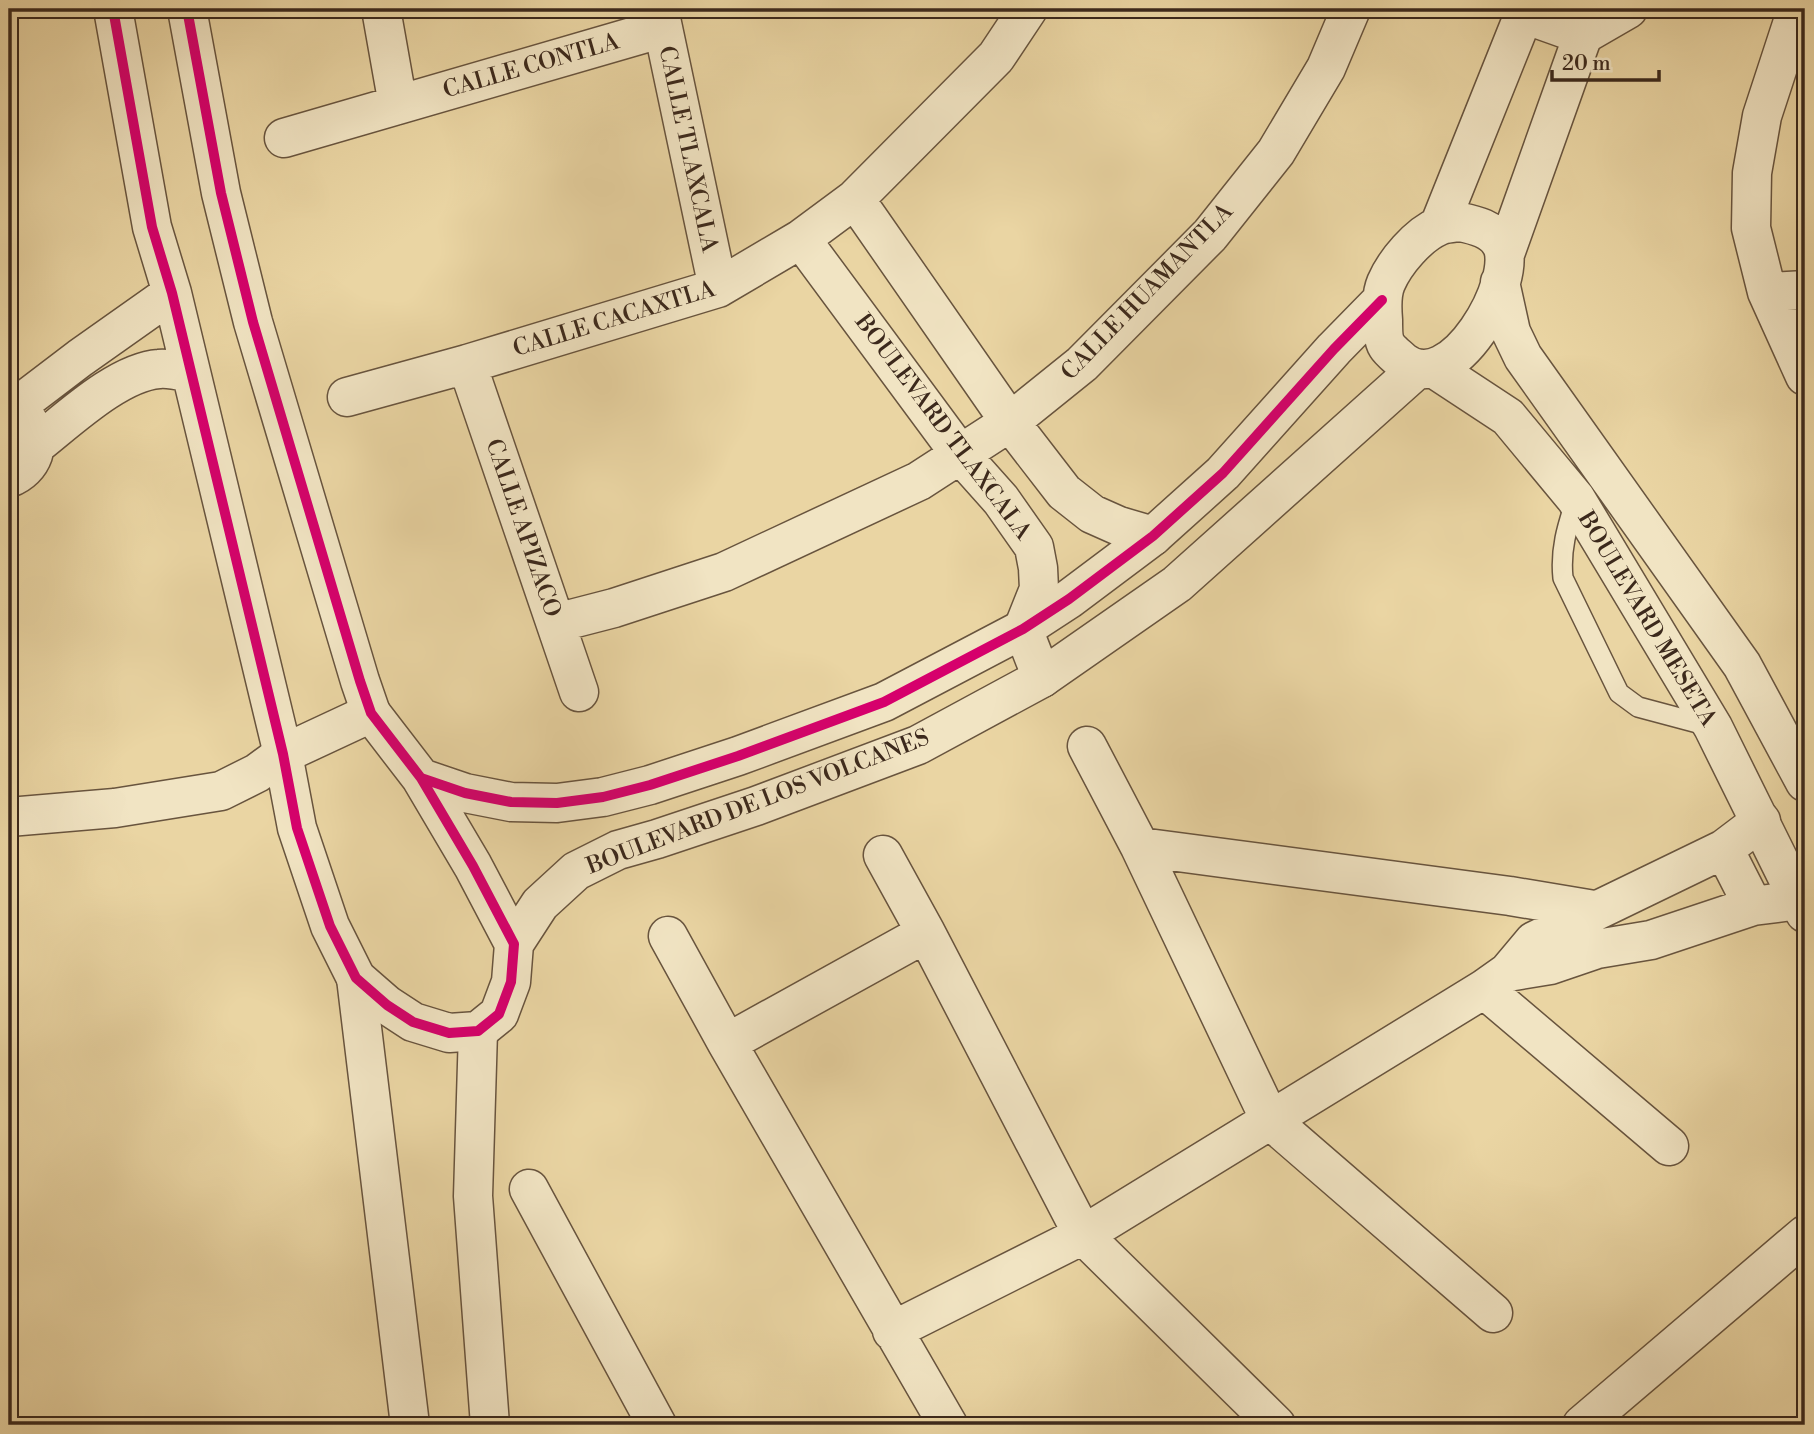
<svg xmlns="http://www.w3.org/2000/svg" width="1814" height="1434" font-family="'Libre Bodoni',serif">
<rect width="100%" height="100%" fill="#ead5a3"/>
<filter id="stains"><feTurbulence type="fractalNoise" baseFrequency=".00286" numOctaves="4"/><feColorMatrix values="0 0 0 0 .2 0 0 0 0 .09 0 0 0 0 .02 0 0 0 .5 -.17"/></filter>
<radialGradient id="worn" r=".72"><stop offset=".6" stop-color="#630" stop-opacity="0"/><stop offset="1" stop-color="#630" stop-opacity=".3"/></radialGradient>
<g fill="none" stroke-linecap="round" stroke-linejoin="round">
<!-- service casing -->
<g stroke="#68543e" stroke-width="22">
<path id="service" d="M1576,500C1567,527 1560,550 1563,578L1619,693L1638,707L1713,727"/>
</g>
<!-- minor casing -->
<g stroke="#68543e" stroke-width="41">
<path id="minor" d="M113,9L152,227L172,293L283,754
M187,9L221,193L253,322L360,681L371,713
M381,9L398,105
M659,9L718,288
M1797,9L1762,116L1752,173L1751,228L1767,292L1805,376
M1524,14L1583,35L1628,9
M284,138L663,28
M855,199L1010,422L1064,492L1092,514L1119,526L1153,536
M801,239L960,454L1001,500L1034,547L1038,568L1039,589L1023,629L1042,678
M1767,292L1805,290
M467,364L579,692
M347,397L467,364L718,288L801,239L855,199L996,57L1028,9
M13,409L80,358L172,293
M36,445C68,420 118,372 159,369C169,368 181,371 191,373
M9,478C33,469 43,443 28,421
M556,623L614,608L724,572L919,481L1010,422L1082,364L1210,235L1276,152L1326,68L1351,9
M1087,746L1140,847L1270,1120L1493,1313
M1140,847L1510,896L1594,910
M1724,849L1753,906
M883,855L926,933L1083,1235L1276,1425
M668,936L727,1043L948,1425
M1508,972L1550,965L1597,949L1651,940L1753,906L1799,900
M356,978L410,1425
M1484,989L1669,1146
M478,1031L473,1196L490,1425
M727,1043L926,933
M529,1189L657,1425
M892,1331L1083,1235L1484,989L1508,972L1534,941L1724,849L1761,821
M1582,1425L1805,1235"/>
</g>
<!-- tertiary casing -->
<g stroke="#68543e" stroke-width="41">
<path id="tertiary" d="M1460,222C1475,225 1493,229 1501,244C1521,277 1452,402 1402,361C1398,357 1390,351 1387,346C1383,340 1383,328 1383,320C1382,308 1381,295 1386,283C1395,262 1418,235 1439,226C1446,223 1454,223 1460,222Z
M1439,226L1526,9
M1505,254L1583,35L1591,9
M1500,282L1511,332L1523,357L1742,665L1805,782
M1435,369L1508,417L1576,499L1713,727L1805,913
M421,778L465,793L511,802L557,803L603,797L650,785L738,756L884,702L1023,629L1069,599L1153,536L1223,473L1334,349L1382,300
M9,817L115,808L221,791L257,773L283,754L371,713L421,778L473,866L514,944L511,982L499,1014L478,1031L449,1033L413,1022L387,1005L356,978L330,926L297,828L283,754
M514,944L540,904L576,871L618,850L657,839L756,806L918,745L1042,678L1177,584L1416,370"/>
</g>
<!-- service -->
<use href="#service" stroke="#f1e4c3" stroke-width="19"/>
<!-- minor -->
<use href="#minor" stroke="#f1e4c3" stroke-width="38"/>
<!-- tertiary -->
<use href="#tertiary" stroke="#f1e4c3" stroke-width="38"/>
<!-- cycleway casing -->
<g stroke="#f1e4c3" stroke-width="15">
<path id="cycleway" d="M113,9L152,227L172,293L283,754L297,828L330,926L356,978L387,1005L413,1022L449,1033L478,1031L499,1014L511,982L514,944L473,866L421,778L371,713L360,681L253,322L221,193L187,9
M421,778L465,793L511,802L557,803L603,797L650,785L738,756L884,702L1023,629L1069,599L1153,536L1223,473L1334,349L1382,300"/>
</g>
<!-- cycleway -->
<use href="#cycleway" stroke="#d6006c" stroke-width="10"/>
</g>
<g text-anchor="middle" dominant-baseline="central" stroke-width="5" stroke-linejoin="round" paint-order="stroke">
<!-- street labels -->
<g font-size="23" fill="#3c291c" stroke="#f1e4c3">
<text transform="translate(531 66) rotate(-16)">CALLE CONTLA</text>
<text transform="translate(688 149) rotate(78)">CALLE TLAXCALA</text>
<text transform="translate(1147 292) rotate(-46)">CALLE HUAMANTLA</text>
<text transform="translate(614 319) rotate(-17)">CALLE CACAXTLA</text>
<text transform="translate(943 427) rotate(53)">BOULEVARD TLAXCALA</text>
<text transform="translate(523 528) rotate(71)">CALLE APIZACO</text>
<text transform="translate(1647 619) rotate(59)">BOULEVARD MESETA</text>
<text transform="translate(758 802) rotate(-21)">BOULEVARD DE LOS VOLCANES</text>
</g>
</g>
<!-- margin -->
<rect width="1814" height="1434" fill="none" stroke="#ead5a3" stroke-width="35"/>
<rect x="10" y="10" width="1793" height="1413" fill="none" stroke="#3c291c" stroke-width="3.5"/>
<rect x="18" y="18" width="1779" height="1399" fill="none" stroke="#3c291c" stroke-width="2"/>
<!-- scale -->
<path d="M1552 70v10h107v-10" fill="none" stroke="#3c291c" stroke-width="3.5"/>
<text x="1562" y="70" font-size="21" fill="#3c291c" stroke="#f1e4c3" stroke-width="5" paint-order="stroke">20 m</text>
<rect width="100%" height="100%" filter="url(#stains)"/>
<rect width="100%" height="100%" fill="url(#worn)"/>
</svg>
